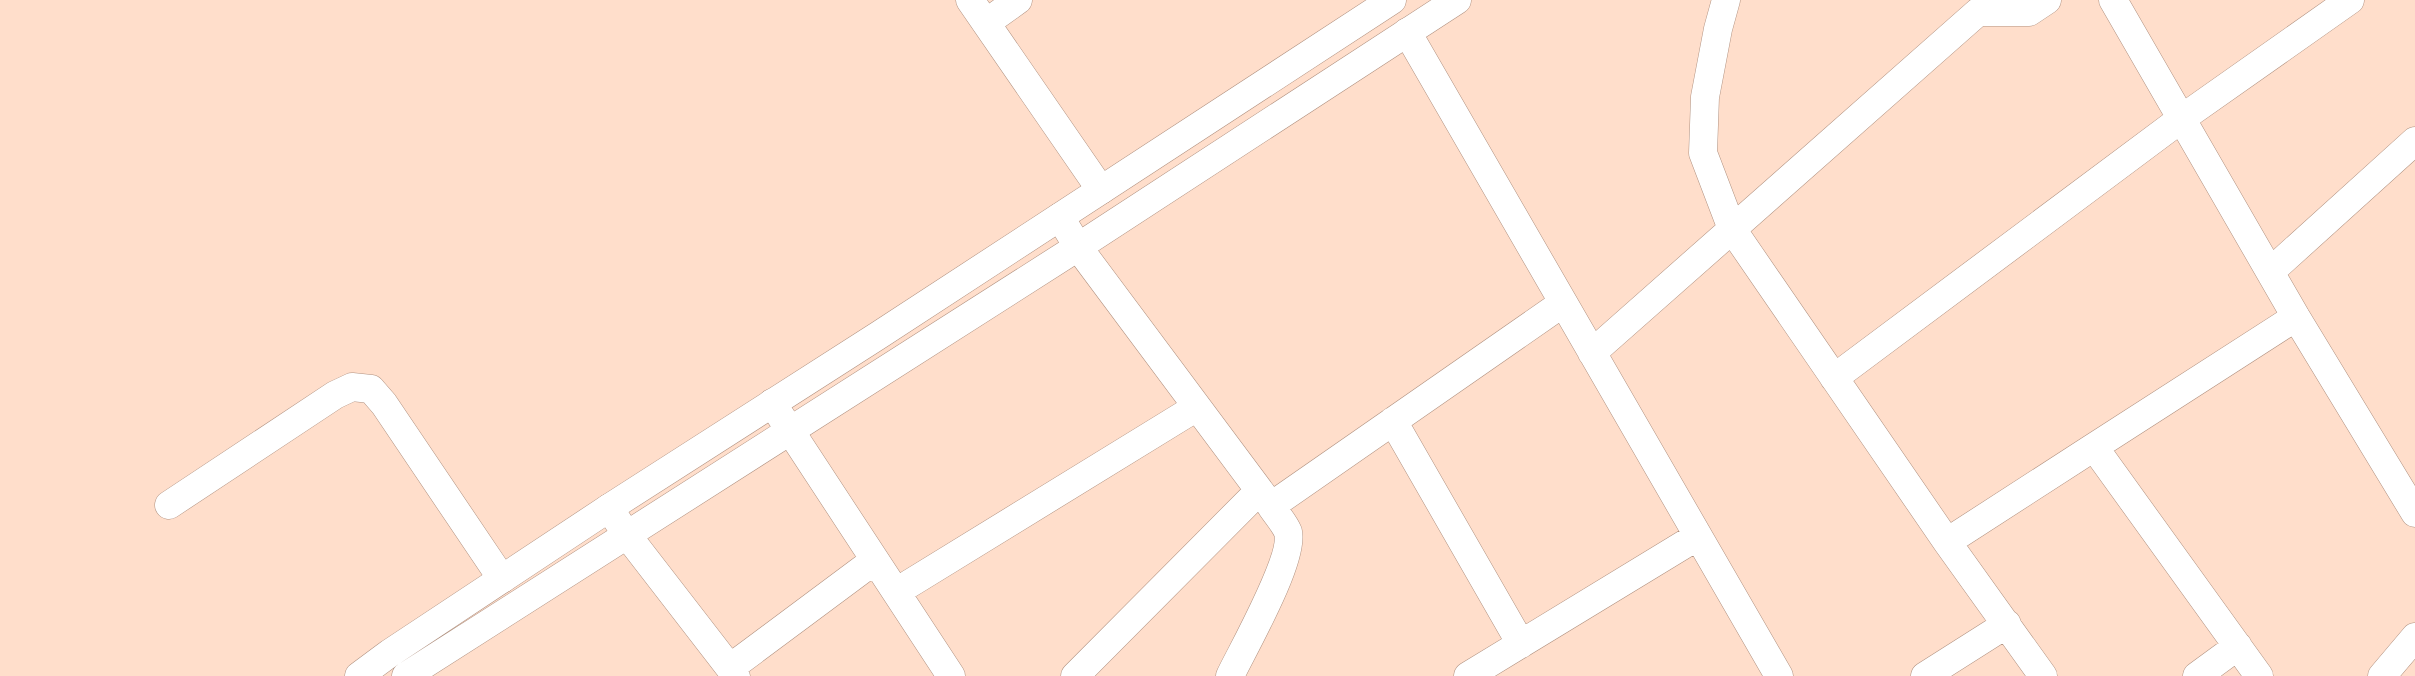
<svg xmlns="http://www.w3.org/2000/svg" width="2415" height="676" font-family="Karla,sans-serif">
<rect width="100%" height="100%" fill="#ffdecb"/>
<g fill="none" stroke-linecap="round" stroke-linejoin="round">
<!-- minor casing -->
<g stroke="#b19281" stroke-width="29">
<path id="minor" d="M970,0L1101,190
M1726,0L1718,29L1705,97L1703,153L1732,229L1947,542L2094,447L2259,676
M2113,0L2296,317L2415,513
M986,23L1018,0
M1407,32L1779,676
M1060,217L1078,247L1271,506C1276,514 1285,524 1288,532C1295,558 1243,649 1230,676
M2270,272L2415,141
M1592,353L1978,12H2029L2047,0
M1834,378L2181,119L2350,0
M772,403L951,676
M1393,421L1521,644
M2094,447L2296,317
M169,505L335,395L352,387L371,389L384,404L502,579
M1271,506L1563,303
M609,508L627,535L736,676
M1947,542L2043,676
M896,592L1197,407
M730,668L875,560
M1075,676L1259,491
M1468,676L1698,536
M1925,676L2007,624
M2197,676L2238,646
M2382,676L2415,637"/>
</g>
<!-- major casing -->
<g stroke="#b19281" stroke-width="29">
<path id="major" d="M359,676L390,653L609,508L879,335L1392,0
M406,676L1078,247L1457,0"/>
</g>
<!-- minor -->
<use href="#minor" stroke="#fff" stroke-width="28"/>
<!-- major -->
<use href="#major" stroke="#fff" stroke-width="28"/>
</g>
</svg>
